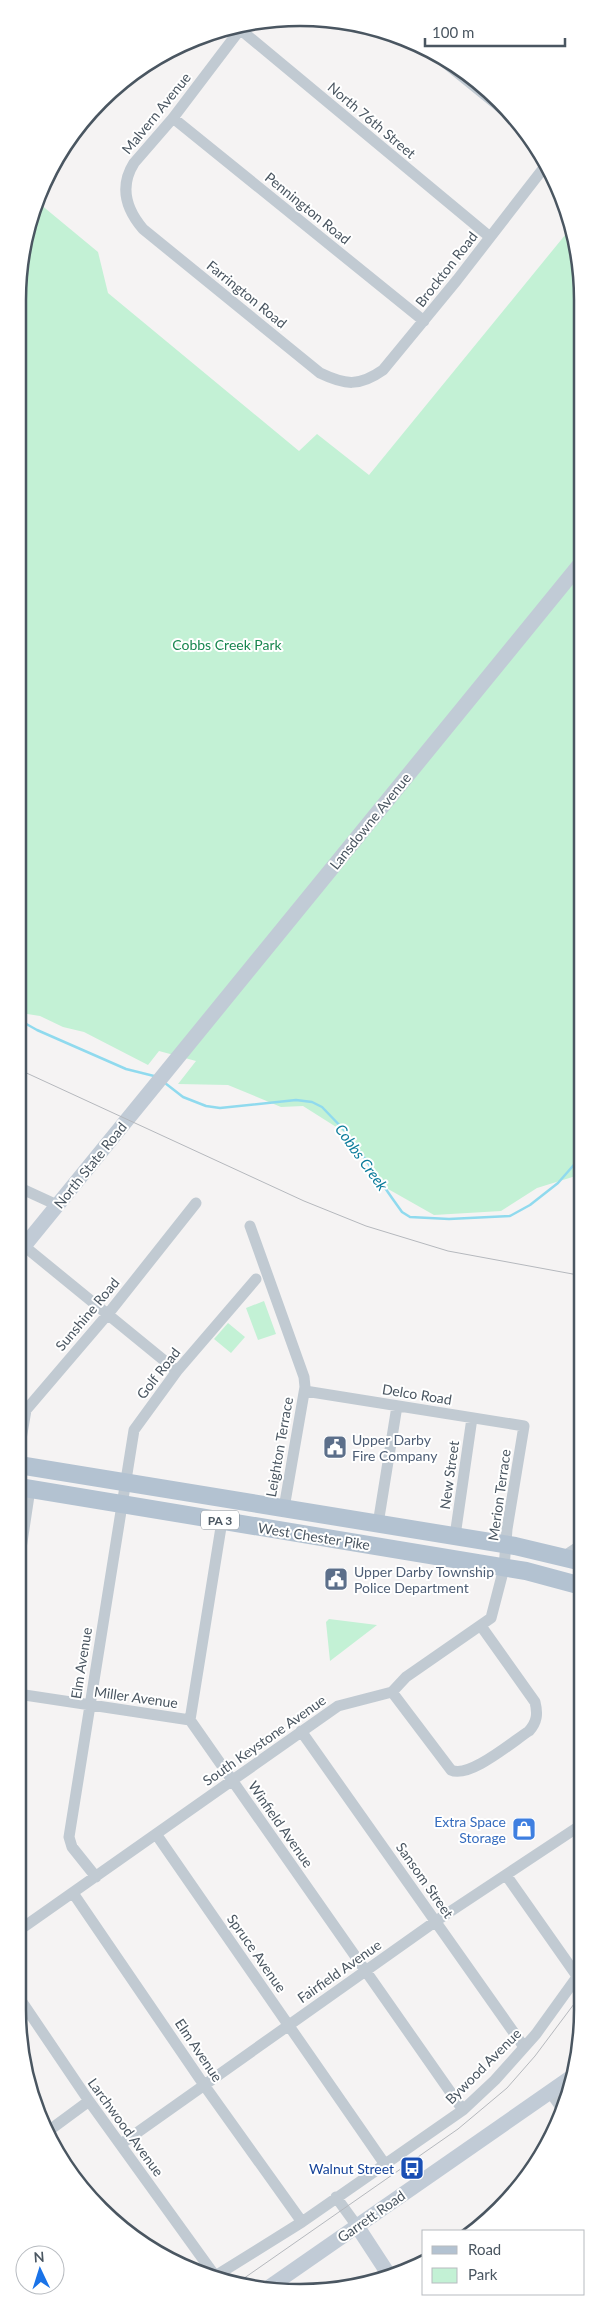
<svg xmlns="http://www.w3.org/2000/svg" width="600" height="2310" font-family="Lato,sans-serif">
<rect width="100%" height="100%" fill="#f5f3f3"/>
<!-- green -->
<path fill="#c3f1d5" d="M40,204L98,252L108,293L299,451L317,434L369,475L570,229L580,263L579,1175L537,1188L501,1211L434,1215L381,1185L352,1137L303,1106L281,1107L228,1085L178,1084L196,1061L159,1051L148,1065L84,1032L63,1027L40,1016L21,1013L23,245Z
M264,1301L276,1334L258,1340L246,1308Z
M228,1323L245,1337L231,1353L214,1339Z
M329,1619L377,1625L330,1661L326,1622Z"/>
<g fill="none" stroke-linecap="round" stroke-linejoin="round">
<!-- stream -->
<path stroke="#90daee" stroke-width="2.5" d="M21,1021L37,1030L126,1069L154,1076
M165,1083L183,1097L206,1106L220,1108L296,1100L312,1102L322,1107L347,1133L392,1198L402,1212L410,1217L449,1219L510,1216L530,1205L558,1183L579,1159"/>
<!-- street -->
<path stroke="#c1cad2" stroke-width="11" d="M245,23L173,118L134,163C119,187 126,209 143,229L320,373C345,385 359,387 383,370L457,280L546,165
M236,26L490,237
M432,52L511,116
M173,118L424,321
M20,1188L57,1205
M250,1226L304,1377L305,1387L284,1508
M24,1246L177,1371
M19,1451L26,1410L108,1314L196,1203
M222,1521L190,1720L463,2110
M378,1524L397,1406
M455,1536L472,1418
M563,1557L578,1547
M19,1562L30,1489
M392,1692L451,1770C469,1779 512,1742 529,1731C537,1722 538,1714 535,1702L481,1626
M18,1694L190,1720
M301,1731L524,2047
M156,1834L384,2163
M506,1875L577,1976
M96,1877L72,1847L69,1837L134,1430L177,1371L256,1279
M73,1893L204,2085L302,2222
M18,1931L338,1706L392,1692L406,1677L491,1618L504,1568L507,1529L524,1426L305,1391
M18,1996L89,2101L213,2273
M550,2092L560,2106
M47,2132L89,2101
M121,2144L436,1921L578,1827
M336,2197L357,2226
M217,2275L302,2222L463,2110L495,2080L536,2034L577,1977"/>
<!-- secondary -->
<path stroke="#c1cbd6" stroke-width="15" d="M20,1251L580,564
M357,2226L389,2275
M268,2288L573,2076"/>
<!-- primary -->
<path stroke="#b3c2d1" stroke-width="18" d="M19,1465L515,1546L578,1561
M19,1487L526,1571L578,1585"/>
<!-- tram -->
<path stroke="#b5b8bd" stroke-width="1" d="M20,1070L304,1201L366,1226L448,1251L578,1275
M240,2281L458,2129L507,2088L535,2056L577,2000"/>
</g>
<!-- icons -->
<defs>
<g id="civic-square" transform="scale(1.25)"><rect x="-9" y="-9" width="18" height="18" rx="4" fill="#5c6f8a" stroke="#fff"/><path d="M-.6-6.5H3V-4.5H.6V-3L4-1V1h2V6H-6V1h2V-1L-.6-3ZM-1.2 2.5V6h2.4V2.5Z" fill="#fff"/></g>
<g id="shop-square" transform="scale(1.25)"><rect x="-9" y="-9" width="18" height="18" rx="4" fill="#3f7fe0" stroke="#fff"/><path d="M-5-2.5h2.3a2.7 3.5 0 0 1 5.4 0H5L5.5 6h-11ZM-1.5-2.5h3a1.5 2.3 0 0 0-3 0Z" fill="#fff"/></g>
<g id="bus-square" transform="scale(1.25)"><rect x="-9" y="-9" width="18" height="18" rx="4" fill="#1a4fb4" stroke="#fff"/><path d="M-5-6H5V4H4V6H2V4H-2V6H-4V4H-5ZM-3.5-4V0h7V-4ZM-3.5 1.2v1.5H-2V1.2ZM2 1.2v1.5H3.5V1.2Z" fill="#fff"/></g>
</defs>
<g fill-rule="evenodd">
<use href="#civic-square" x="335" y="1447"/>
<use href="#civic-square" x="336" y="1579"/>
<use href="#shop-square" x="524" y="1829"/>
<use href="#bus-square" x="412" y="2168"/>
</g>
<g text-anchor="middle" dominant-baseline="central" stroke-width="4" stroke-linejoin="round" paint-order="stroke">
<!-- shield labels -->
<rect fill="#fff" stroke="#808990" stroke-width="1" x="201" y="1510.5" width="38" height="19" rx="4"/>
<g font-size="12" font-weight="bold" fill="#4a5661">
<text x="220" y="1520">PA 3</text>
</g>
<!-- street labels -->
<g font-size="14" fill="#4a5661" stroke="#fff">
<text transform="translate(156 113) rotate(-51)">Malvern Avenue</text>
<text transform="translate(372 120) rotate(40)">North 76th Street</text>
<text transform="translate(308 208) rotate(39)">Pennington Road</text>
<text transform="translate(446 269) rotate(-52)">Brockton Road</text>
<text transform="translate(247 294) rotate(39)">Farrington Road</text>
<text transform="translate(370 821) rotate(-51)">Lansdowne Avenue</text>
<text transform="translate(90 1165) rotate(-51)">North State Road</text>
<text transform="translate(87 1314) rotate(-50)">Sunshine Road</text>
<text transform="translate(158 1373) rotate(-52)">Golf Road</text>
<text transform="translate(417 1394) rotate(9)">Delco Road</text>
<text transform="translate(279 1447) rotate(-80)">Leighton Terrace</text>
<text transform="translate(449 1475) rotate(-82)">New Street</text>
<text transform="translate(499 1495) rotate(-82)">Merion Terrace</text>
<text transform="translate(314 1536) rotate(9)">West Chester Pike</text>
<text transform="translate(81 1663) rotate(-81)">Elm Avenue</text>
<text transform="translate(136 1697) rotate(8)">Miller Avenue</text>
<text transform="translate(264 1740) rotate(-35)">South Keystone Avenue</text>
<text transform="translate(281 1824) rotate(55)">Winfield Avenue</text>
<text transform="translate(425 1880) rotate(55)">Sansom Street</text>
<text transform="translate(257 1953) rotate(55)">Spruce Avenue</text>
<text transform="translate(339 1971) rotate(-35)">Fairfield Avenue</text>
<text transform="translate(199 2050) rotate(56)">Elm Avenue</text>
<text transform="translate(483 2066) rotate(-45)">Bywood Avenue</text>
<text transform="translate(126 2127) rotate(54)">Larchwood Avenue</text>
<text transform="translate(371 2216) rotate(-35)">Garrett Road</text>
</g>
<!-- park labels -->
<g font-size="14" fill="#17864f" stroke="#fff">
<text x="227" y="644">Cobbs Creek Park</text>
</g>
<!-- service labels -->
<g font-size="14" fill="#4e5e75" stroke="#fff" text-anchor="start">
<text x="352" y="1439">Upper Darby<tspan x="352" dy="16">Fire Company</tspan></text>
<text x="354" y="1571">Upper Darby Township<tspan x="354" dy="16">Police Department</tspan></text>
</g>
<!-- shop labels -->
<g font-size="14" fill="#366cbe" stroke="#fff" text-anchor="end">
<text x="506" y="1821">Extra Space<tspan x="506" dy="16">Storage</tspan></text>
</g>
<!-- transit labels -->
<g font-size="14" fill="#164399" stroke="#fff" text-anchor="end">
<text x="394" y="2168">Walnut Street</text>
</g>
<!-- water labels -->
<g font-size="15" font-style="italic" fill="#0c7c9b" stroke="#fff">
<text transform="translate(362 1157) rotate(54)">Cobbs Creek</text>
</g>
</g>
<!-- crop -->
<path d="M0 0H600V2310H0ZM300 26H300A274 274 0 0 1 574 300V2010A274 274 0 0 1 300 2284H300A274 274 0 0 1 26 2010V300A274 274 0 0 1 300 26Z" fill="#fff" fill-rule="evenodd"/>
<path fill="none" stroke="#4a5661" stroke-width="2.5" d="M300 26H300A274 274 0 0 1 574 300V2010A274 274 0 0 1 300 2284H300A274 274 0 0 1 26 2010V300A274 274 0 0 1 300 26Z"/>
<!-- legend -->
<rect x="422" y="2230" width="162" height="65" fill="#ffffff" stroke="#b7bbc0"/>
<rect x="432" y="2246" width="25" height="8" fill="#b3c2d1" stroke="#b7bbc0"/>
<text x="468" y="2255" font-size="15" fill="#4a5661">Road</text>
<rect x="432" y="2268" width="25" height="15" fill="#c3f1d5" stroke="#b7bbc0"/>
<text x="468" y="2280" font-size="15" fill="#4a5661">Park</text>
<!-- north arrow -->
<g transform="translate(40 2270) rotate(356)"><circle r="24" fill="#ffffff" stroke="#b7bbc0"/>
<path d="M0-4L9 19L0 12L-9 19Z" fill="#1a73e8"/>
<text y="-8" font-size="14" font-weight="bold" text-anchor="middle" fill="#4a5661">N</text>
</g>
<!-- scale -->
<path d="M425 38v8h140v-8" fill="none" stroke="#4a5661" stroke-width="2.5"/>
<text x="432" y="38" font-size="15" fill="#4a5661" stroke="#ffffff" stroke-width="4" paint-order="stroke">100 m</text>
</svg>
